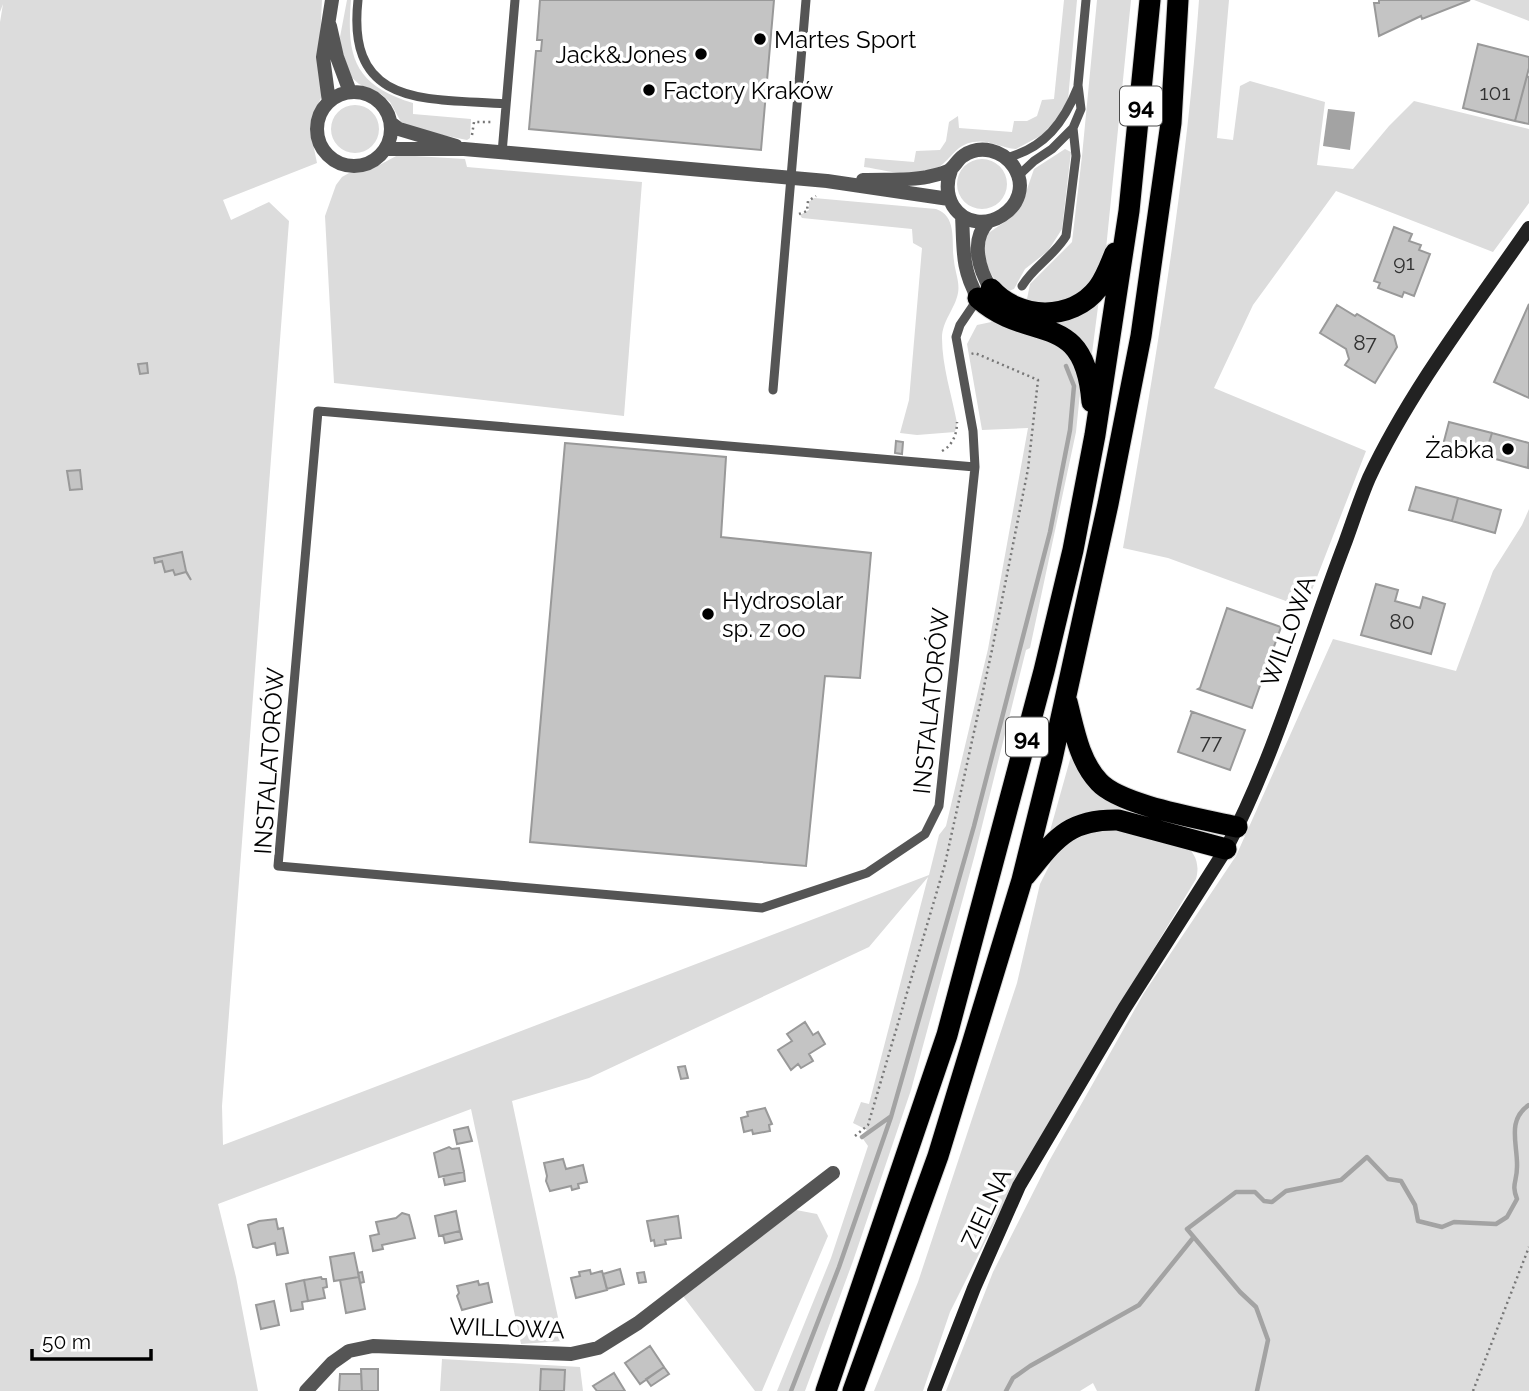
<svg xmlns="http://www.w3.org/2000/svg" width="1529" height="1391" font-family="Raleway,sans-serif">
<rect width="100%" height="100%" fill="#fff"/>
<!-- green -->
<path fill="#dcdcdc" d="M0,0H322L319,63L323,93L312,119L310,129L317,163L223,200L231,220L269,202L289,221L222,1106L223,1145L929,875L939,835L946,826L988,649L1028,428L982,430L967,344L977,325L996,321L1016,332L1040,336L1056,343L1069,357L1077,375L1080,393L1076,432L1030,648L1026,650L975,854L911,1090L853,1261L805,1391H777L831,1258L868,1146L861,1136L867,1130L853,1123L861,1102L869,1104L928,877L869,947L589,1078L512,1101L563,1341L521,1344L471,1109L218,1204L236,1277L258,1391H0V22L3,4L0,12Z
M347,0H351C346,58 355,85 413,103V114L471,119L470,138L467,140L412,129L401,122L390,102L381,94L359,84L351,77L341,48L340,37Z
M1064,0H1077L1068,100L1060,115L1042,135L1016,149C1001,148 989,139 973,142C956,145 952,158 939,167C918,181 887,170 864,167L865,158L914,162L916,151L940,150L946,141L949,122L958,116L959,128L1012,132L1014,121H1027L1037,116L1042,100L1054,99Z
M1097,0H1131L1104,269C1098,276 1092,285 1085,291C1072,304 1041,311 1027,299L1030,284L1072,242L1082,156Z
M1199,0H1229L1217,138L1233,140L1240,86L1250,81L1325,102L1317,165L1353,169L1389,126L1414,101L1529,129V203L1493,252L1336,191L1253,305L1214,388L1366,451L1305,608L1168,558L1123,548C1155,366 1186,184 1199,0Z
M1474,0H1529V21Z
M331 129a24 24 0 1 1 48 0a24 24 0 1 1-48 0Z
M1065,149L1071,152L1062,229L1048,251L1025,269L1014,289L1006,292C989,276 980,258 987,234L1009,219L1023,201L1034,169Z
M398,155L465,159L467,167L642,182L624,416L334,383L325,216L336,185L342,177L349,173L372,169Z
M957 184a25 25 0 1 1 50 0a25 25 0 1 1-50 0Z
M814,198L936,209C958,216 951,244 954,261C955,272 960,282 958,293C955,309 942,321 942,338C942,366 952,396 957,423L955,432L917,435L900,433L909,400L922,248L913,243L912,229L802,218L800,215L809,210V202Z
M1099,299L1091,361L1051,321Z
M1529,509V1391H1097L1093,1383L1080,1391H946L993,1272L1048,1163L1144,993L1236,856L1333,639L1456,671L1493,571L1522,525Z
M1073,749L1079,765L1212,832V834L1209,836L1121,815L1048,838Z
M1089,829C1122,831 1210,827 1196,879L1025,1162L950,1312L923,1391H874L918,1282L1017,983L1040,884L1056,852Z
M796,1210L817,1214L828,1236L762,1391H755L683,1296Z
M442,1359L580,1367L583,1391H440Z"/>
<!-- water -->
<path fill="#a3a3a3" d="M1328,109L1355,112L1350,150L1323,146Z"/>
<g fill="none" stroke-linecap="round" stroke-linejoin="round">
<!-- stream -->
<path stroke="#a3a3a3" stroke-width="4.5" d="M862,1137L890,1117
M791,1391L839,1267L891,1117L974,826L1050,532L1070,430L1074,386L1066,366
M1006,1391L1013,1378L1030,1366L1139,1305L1193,1238
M1257,1391L1268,1340L1256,1307L1240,1292L1187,1229L1236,1192H1255L1264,1201L1272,1202L1286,1191L1341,1180L1367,1157L1388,1179L1401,1181L1415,1205L1418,1221L1442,1227L1454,1222L1496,1224L1507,1217L1517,1199C1511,1184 1517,1182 1517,1167C1518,1145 1506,1120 1529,1105"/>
</g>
<!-- building -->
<path fill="#c4c4c4" stroke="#999" stroke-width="2" d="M540,0H774L761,150L529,129L536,51H541L542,40H537Z
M1379,0H1470L1422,19L1421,16L1379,36L1374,3H1379Z
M1478,44L1529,57V68L1515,121L1463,108Z
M1527,76L1529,77V124L1515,121Z
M1394,227L1412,234L1409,241L1421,245L1419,250L1430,254L1414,296L1404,292L1402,297L1378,288L1380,283L1374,281Z
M1529,304V398L1494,382Z
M1337,305L1355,316L1357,314L1394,336L1397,347L1375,383L1345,365L1349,359L1346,349L1320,333Z
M147,363L148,373L140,374L138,364Z
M1449,422L1492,433L1485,456L1443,445Z
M1492,433L1529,443L1528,468L1485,456Z
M896,441L903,442L902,454L895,453Z
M565,443L726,457L721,537L871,553L860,678L825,676L806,866L530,842Z
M80,470L82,489L70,490L67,471Z
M1416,487L1458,498L1452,521L1409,510Z
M1458,498L1501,510L1495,533L1452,521Z
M182,552L186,571L191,580L186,572L175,575L173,570L165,572L162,561L155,563L154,558Z
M1376,584L1398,590L1395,601L1420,608L1423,597L1445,604L1431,654L1361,635Z
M1227,608L1281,627L1252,708L1198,689L1200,688Z
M1190,711L1245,730L1230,770L1178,752L1192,712Z
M805,1022L813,1035L818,1032L825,1044L809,1054L813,1061L801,1068L798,1064L791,1070L778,1050L792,1041L787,1034Z
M685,1066L688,1078L681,1079L678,1067Z
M765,1108L772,1124L769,1125L770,1131L753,1134L752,1130L744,1132L741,1118L748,1116L747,1112Z
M468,1127L472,1141L457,1144L454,1130Z
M449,1147L452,1149L459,1148L464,1172L439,1177L434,1153Z
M563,1159L566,1169L583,1165L587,1182L578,1184L579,1188L572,1190L571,1186L550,1191L546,1181L547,1176L544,1163Z
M464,1172L465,1181L445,1185L443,1176Z
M456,1211L460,1231L439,1236L435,1216Z
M402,1213L409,1215L415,1238L382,1245L383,1249L373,1251L370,1236L379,1234L376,1222L396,1218Z
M678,1216L681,1238L665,1240L666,1244L655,1246L654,1240L651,1241L647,1221Z
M276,1219L278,1229L283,1228L288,1253L277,1255L275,1243L257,1248L253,1247L248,1225L259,1221Z
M460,1231L462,1239L445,1243L443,1235Z
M354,1253L359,1277L334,1281L330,1257Z
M620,1269L624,1284L607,1289L603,1274Z
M590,1270L591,1274L602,1271L607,1290L576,1298L571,1278L580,1276L579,1272Z
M362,1272L364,1282L360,1283L358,1273Z
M644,1272L646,1282L639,1283L637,1273Z
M321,1277L322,1279H326L327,1287L323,1288L325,1298L308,1301L304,1280Z
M359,1277L365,1309L346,1313L340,1280Z
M304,1280L308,1301L302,1302L303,1309L291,1311L286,1284Z
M478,1281L479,1285L488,1283L492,1302L462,1310L457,1296L459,1293L457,1286Z
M274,1301L279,1325L261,1329L256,1305Z
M650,1346L664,1367L640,1384L625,1363Z
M664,1367L669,1374L651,1386L646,1379Z
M361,1369H378V1391H362Z
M541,1369L565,1370L564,1391H540Z
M614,1373L625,1391H597L593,1386Z
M340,1374H361L362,1391H339Z"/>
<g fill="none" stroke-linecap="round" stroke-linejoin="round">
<!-- highway casing -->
<g stroke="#dbdbdb" stroke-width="23">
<path id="highway" d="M991,289C1018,320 1072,322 1098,288C1106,277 1110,265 1115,253
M978,298C1030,345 1084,307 1092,402
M1067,702C1074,729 1079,761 1099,782C1121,806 1204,819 1237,827
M1025,876C1055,840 1067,819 1118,820L1226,849
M826,1391L947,1035L1044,671L1073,550L1095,435L1129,211L1150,0
M853,1391L938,1156L1022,880L1052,759L1108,504L1141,336L1171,123L1178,0"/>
</g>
<!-- path -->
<path stroke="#777" stroke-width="2.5" stroke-dasharray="2 3.5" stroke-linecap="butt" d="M472,135L474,122H492
M799,214L807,211L808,201L816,196
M942,451C953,445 957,434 957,422
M855,1136L868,1125L945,864L992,650L1028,469L1038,380L975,353L971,354
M1473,1391L1529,1247"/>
<!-- lane -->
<path stroke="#555" stroke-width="9" d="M358,0C346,109 427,98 506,104
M502,153L515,0
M1006,158C1045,148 1064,122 1078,87
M1018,176L1034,161L1052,149L1073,128L1081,109L1078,85L1086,0
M1022,286C1033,267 1054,256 1066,236L1076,156L1073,128
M773,390L806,0
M975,467L318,411L278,866L762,908L867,873L925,834L939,806L975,467L973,431L956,337L960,325L979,297"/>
<!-- street -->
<path stroke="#555" stroke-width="14" d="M330,26L337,57L350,92
M317 129a37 37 0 1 1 74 0a37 37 0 1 1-74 0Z
M329,102L323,57L332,0
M391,123L399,129L456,146
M386,149H464L827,181L949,199
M863,180C884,179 907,181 927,177C934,175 942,174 948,171C954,168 957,160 963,156C980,144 1003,150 1014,167C1039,206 978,244 953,206C946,194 946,183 951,170
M962,216C964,249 961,268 978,298
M988,222C970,240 979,270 991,289
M306,1391L332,1363L349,1351L373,1346L571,1354L598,1348L638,1323L833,1173"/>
<!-- secondary -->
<path stroke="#222" stroke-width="14" d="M934,1391L974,1288L1019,1186L1124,1009L1226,849C1277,752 1306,644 1345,543C1353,521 1360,499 1369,478C1409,392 1475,306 1529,228"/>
<!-- highway -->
<use href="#highway" stroke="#000" stroke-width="21"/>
</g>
<!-- markers -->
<g fill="#000" stroke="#fff" stroke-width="2.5">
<circle cx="760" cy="39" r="7"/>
<circle cx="701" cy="54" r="7"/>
<circle cx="649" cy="90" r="7"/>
<circle cx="1508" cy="449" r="7"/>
<circle cx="708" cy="614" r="7"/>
</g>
<g text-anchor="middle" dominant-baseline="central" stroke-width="7" stroke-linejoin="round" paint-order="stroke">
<!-- number labels -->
<g font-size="21" fill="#313131">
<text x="1495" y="92">101</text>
<text x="1404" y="262">91</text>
<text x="1365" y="342">87</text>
<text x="1402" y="621">80</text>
<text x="1211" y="741">77</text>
</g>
<!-- shield labels -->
<g fill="#fff" stroke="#4c4c4c" stroke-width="2">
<rect x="1120" y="86.5" width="42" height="39" rx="5"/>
<rect x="1006" y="717.5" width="42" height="39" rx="5"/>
</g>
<g font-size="23" font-weight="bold" fill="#000">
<text x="1141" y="106">94</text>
<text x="1027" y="737">94</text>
</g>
<!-- poi labels -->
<g font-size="24" fill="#000" stroke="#fff" text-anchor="start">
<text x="774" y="39">Martes Sport</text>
<text x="687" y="54" text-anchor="end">Jack&amp;Jones</text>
<text x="663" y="90">Factory Kraków</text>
<text x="1494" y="449" text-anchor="end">Żabka</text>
<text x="722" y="600">Hydrosolar<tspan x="722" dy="28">sp. z oo</tspan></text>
</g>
<!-- street labels -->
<g font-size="24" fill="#000" stroke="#fff">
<text transform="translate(1288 631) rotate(-70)">WILLOWA</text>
<text transform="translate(931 701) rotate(-84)">INSTALATORÓW</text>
<text transform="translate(269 761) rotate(-86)">INSTALATORÓW</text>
<text transform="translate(986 1208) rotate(-65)">ZIELNA</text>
<text transform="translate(507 1328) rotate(2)">WILLOWA</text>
</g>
</g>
<!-- scale -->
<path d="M32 1349v10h119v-10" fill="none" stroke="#000000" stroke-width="3.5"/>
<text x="42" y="1349" font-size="21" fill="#000000" stroke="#ffffff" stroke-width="5" paint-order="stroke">50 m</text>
</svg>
